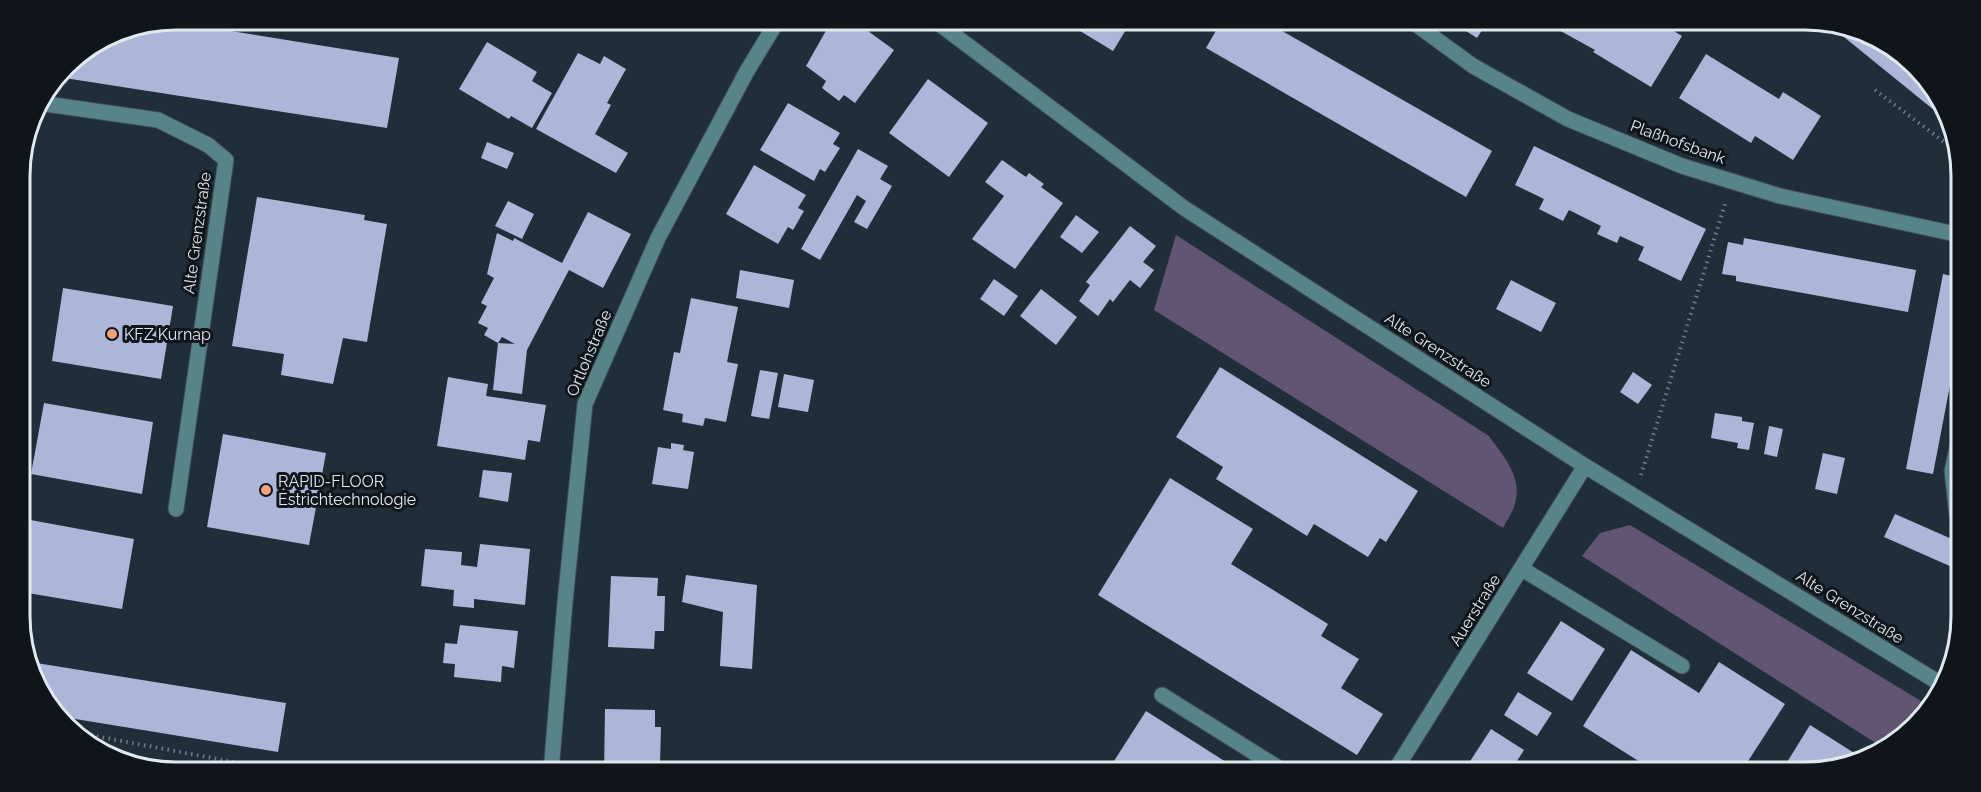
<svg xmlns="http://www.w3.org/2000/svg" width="1981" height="792" font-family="Raleway,sans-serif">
<rect width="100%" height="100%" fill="#1f2e38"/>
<!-- forest -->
<path fill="#625573" d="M1176,235L1489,436C1503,456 1523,477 1515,503C1513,512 1507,520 1503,528L1154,310Z
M1630,525L1926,704L1900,740L1882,747L1582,556L1600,533Z
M120,760L219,770V772H176L126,764Z"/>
<!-- building -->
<path fill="#acb6d8" d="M402,20H430L429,25Z
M832,20H853L894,50L855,103L844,95L839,101L822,88L826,81L806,66Z
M1062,20H1132L1113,51Z
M1222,20H1263L1492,151L1466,197L1206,48Z
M1458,20H1472L1484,27L1477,38L1455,24Z
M1547,20H1655L1682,36L1651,87L1593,52L1595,50L1557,29L1559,27Z
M168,21L399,58L387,128L58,77L73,59L117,31Z
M1832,24L1855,28L1929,81L1945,119L1839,33L1841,31Z
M487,42L537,72L532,81L552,93L532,128L511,116L509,119L459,89Z
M578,53L600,64L604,56L626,69L607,103L611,105L595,134L628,153L616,173L536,129Z
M1706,54L1779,99L1783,92L1821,116L1793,160L1755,136L1751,143L1679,98Z
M928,79L988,123L949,177L889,133Z
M788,103L840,133L833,144L840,148L825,172L820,169L814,181L760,150Z
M487,142L514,153L507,169L481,158Z
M1534,146L1706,229L1681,281L1638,260L1644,247L1620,236L1617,243L1597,234L1601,226L1569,210L1563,221L1539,209L1544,199L1515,185Z
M858,149L888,166L880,179L892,186L867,229L854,222L866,201L857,195L820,260L801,249Z
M1002,160L1026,177L1029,173L1044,184L1041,187L1063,203L1015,269L972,239L1004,196L985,182Z
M754,165L806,195L798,208L804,211L793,230L788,227L778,244L726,214Z
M257,197L365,215L364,220L387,224L367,342L343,338L333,384L281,375L284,354L232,346Z
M508,201L534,214L522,239L495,226Z
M588,212L631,234L603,288L569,270L527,350L522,394L493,390L498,343L515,344L502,337L498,343L484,335L488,328L478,323L487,306L481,303L494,278L487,274L497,233L513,241L514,238L562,263Z
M1076,215L1099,232L1082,253L1060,237Z
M1130,226L1156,246L1143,262L1154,270L1140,288L1130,280L1113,302L1110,299L1098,316L1079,301L1090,285L1086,282Z
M1744,238L1916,270L1908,312L1736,281V276L1722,274L1728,242L1743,245Z
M740,270L794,280L789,308L736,298Z
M1943,274L1960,278L1961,328L1933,474L1906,469Z
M994,279L1018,296L1004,316L980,299Z
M1511,280L1556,303L1541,332L1496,309Z
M63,288L173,306L161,379L52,361Z
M1041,289L1077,317L1056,345L1020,316Z
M691,298L738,307L727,362L738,364L726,422L705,418L703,426L682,422L683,414L663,410L674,352L680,353Z
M1220,367L1418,491L1386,542L1380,538L1368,557L1314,524L1307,536L1216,479L1223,467L1176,437Z
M760,370L778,373L769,419L751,416Z
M1633,372L1652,385L1638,404L1620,392Z
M784,374L814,380L808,412L778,407Z
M448,377L488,384L486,396L546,405L540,442L528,440L525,460L437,446Z
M44,403L153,422L142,494L31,474Z
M1715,413L1742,417V421L1754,423L1749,450L1737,448L1738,443L1711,438Z
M1769,426L1783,429L1777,457L1764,454Z
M223,434L326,453L309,545L207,527Z
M671,443L684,445L683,450L694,452L688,489L652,484L658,447L671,449Z
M1823,453L1845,458L1837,494L1815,489Z
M483,470L512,473L508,502L479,497Z
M1170,478L1253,529L1231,564L1328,624L1321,636L1359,659L1341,688L1383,714L1357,755L1098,595Z
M1895,514L1961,543V571L1884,537Z
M25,519L134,539L122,609L22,592V535Z
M480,544L530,549L525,605L474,599V608L453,606L454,590L421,586L425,549L462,552L461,565L477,567Z
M686,575L757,585L752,669L720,666L723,612L682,602Z
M611,576L658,578L657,596H665L664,631H655L654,649L608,647Z
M1561,621L1605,649L1572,701L1527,673Z
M460,625L518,631L514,668L502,666L501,682L454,677L455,664L443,663L445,643L457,644Z
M1631,650L1699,693L1719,662L1785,704L1741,772H1656L1583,726Z
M30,662L286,703L278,752L57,716Z
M1518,692L1552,713L1537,736L1504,715Z
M605,709L655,710V727H661L660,765H653V772H604Z
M1146,711L1226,762L1220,772H1132L1114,761Z
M1810,725L1859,756L1815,772H1781Z
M1491,729L1524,750L1510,772H1463Z"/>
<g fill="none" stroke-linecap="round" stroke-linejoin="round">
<!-- minor casing -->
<g stroke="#3e4c55" stroke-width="17">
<path id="minor" d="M934,20L1184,208L1585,466L1941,684
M1410,20L1473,66L1568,119L1682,166L1780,196L1960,235
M39,103L158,120L208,145L226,160L176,509
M1957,515L1952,471L1961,431
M1522,569L1682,666
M1162,695L1285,772
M551,772L565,602L585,404L658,238L747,71L778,20
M1394,772L1585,466"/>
</g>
<!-- path -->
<path stroke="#707d85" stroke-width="4" stroke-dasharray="1.5 4.5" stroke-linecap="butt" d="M1875,90L1959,153
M1641,475L1726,201
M79,733L287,772"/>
<!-- minor -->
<use href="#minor" stroke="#578489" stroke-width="15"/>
</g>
<!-- markers -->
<g fill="#f1a17c" stroke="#0f151a" stroke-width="2">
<circle cx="112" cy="334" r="6"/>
<circle cx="266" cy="490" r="6"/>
</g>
<g text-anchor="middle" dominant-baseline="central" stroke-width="6" stroke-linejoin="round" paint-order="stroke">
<!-- street labels -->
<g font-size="16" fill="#dfe9ef" stroke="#0f151a">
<text transform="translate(1678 142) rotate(20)">Plaßhofsbank</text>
<text transform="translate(197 233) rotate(-82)">Alte Grenzstraße</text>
<text transform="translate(1438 350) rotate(33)">Alte Grenzstraße</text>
<text transform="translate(589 353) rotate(-67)">Ortlohstraße</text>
<text transform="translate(1850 607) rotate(32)">Alte Grenzstraße</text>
<text transform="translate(1475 610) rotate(-58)">Auerstraße</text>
</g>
<!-- poi labels -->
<g font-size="16" fill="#dfe9ef" stroke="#0f151a" text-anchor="start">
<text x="124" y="334">KFZ Kurnap</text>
<text x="278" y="481">RAPID-FLOOR<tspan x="278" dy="18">Estrichtechnologie</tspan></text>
</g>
</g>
<!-- crop -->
<path d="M0 0H1981V792H0ZM176 30H1805A146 146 0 0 1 1951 176V616A146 146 0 0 1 1805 762H176A146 146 0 0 1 30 616V176A146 146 0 0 1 176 30Z" fill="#0f151a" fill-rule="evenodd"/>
<path fill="none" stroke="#dfe9ef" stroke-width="3" d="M176 30H1805A146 146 0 0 1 1951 176V616A146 146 0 0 1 1805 762H176A146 146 0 0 1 30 616V176A146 146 0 0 1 176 30Z"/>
</svg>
